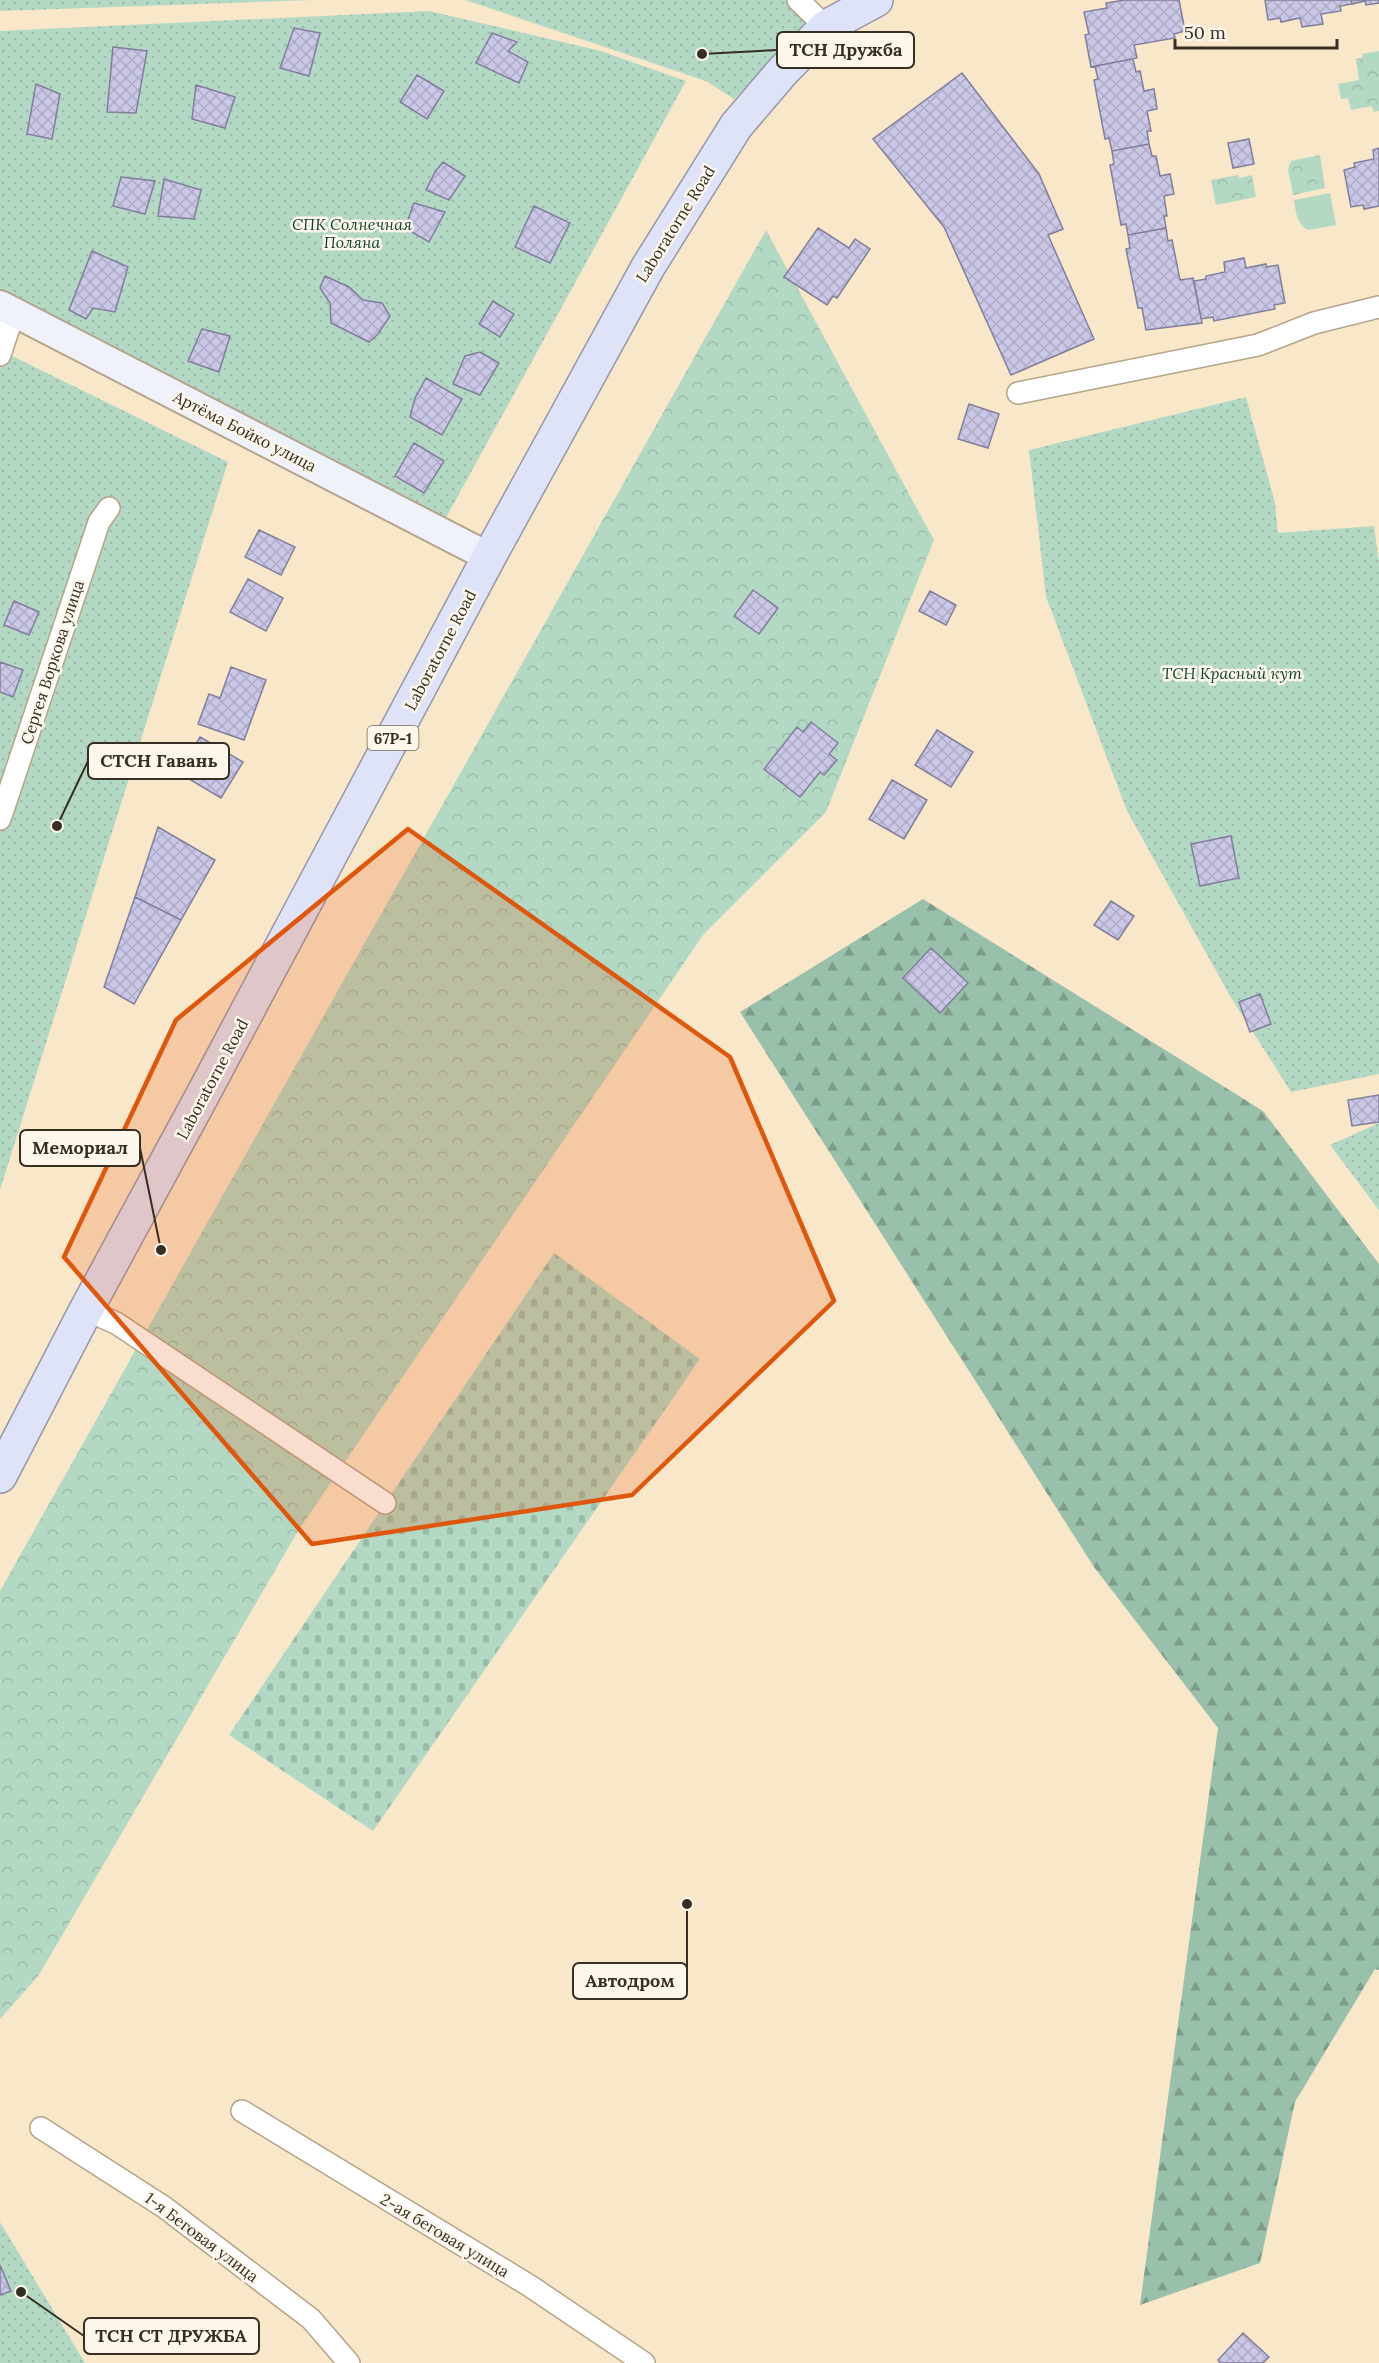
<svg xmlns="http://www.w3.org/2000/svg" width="1379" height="2363" font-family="Lora,serif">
<defs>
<pattern id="grass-dots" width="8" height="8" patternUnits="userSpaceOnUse" patternTransform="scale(1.5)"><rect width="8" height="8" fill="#b3d9c5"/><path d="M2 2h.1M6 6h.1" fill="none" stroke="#9bbba9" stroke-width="1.8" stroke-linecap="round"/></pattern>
<pattern id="forest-firs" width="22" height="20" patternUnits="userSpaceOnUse" patternTransform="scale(1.5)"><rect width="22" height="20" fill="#98c0aa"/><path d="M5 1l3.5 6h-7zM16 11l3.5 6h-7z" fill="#7d9c8a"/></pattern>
<pattern id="cemetery-stones" width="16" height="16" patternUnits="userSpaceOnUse" patternTransform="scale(1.5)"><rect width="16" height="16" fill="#b3d9c5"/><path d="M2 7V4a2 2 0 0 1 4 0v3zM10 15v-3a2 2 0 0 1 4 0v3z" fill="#9bbba9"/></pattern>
<pattern id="park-crowns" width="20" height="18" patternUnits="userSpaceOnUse" patternTransform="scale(1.5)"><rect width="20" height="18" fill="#b3d9c5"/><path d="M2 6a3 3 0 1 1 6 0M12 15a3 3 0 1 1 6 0" fill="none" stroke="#9bbba9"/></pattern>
<pattern id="building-cross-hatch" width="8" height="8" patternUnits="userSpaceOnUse" patternTransform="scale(1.5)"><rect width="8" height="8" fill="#cac7e7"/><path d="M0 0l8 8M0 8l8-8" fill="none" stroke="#aeabc6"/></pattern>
</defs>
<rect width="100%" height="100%" fill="#f9e7c9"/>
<!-- grass -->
<path fill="url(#grass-dots)" d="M0,0H314L0,11Z
M465,0H814L805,27L734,99L706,81Z
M429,11L601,51L686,81L442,525L0,299V31Z
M0,350L228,462L0,1190Z
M1246,397L1275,503L1278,533L1374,526L1379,563V1074L1291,1092L1230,996L1127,811L1046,597L1029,450Z
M1379,1123V1210L1330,1145Z
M0,2222L85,2363H0Z"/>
<!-- forest -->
<path fill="url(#forest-firs)" d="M923,899L1263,1111L1379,1264V1970L1375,1969L1295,2102L1260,2263L1140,2305L1218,1728L1094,1567L740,1012Z"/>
<!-- cemetery -->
<path fill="url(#cemetery-stones)" d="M554,1253L700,1359L373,1831L229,1735Z"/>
<!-- park -->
<path fill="url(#park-crowns)" d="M1379,51V111L1374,112L1372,106L1351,110L1348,98L1341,99L1338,84L1359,80L1356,59L1362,58V54Z
M1320,155L1325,188L1293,195L1288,169L1291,161Z
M1238,175L1240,178L1252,175L1256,197L1216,205L1211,180Z
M766,230L934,540L826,812L703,935L298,1531L39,1975L0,2019V1591Z"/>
<!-- pitch -->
<path fill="#b3d9c5" d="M1330,193L1336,225L1308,230C1296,223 1296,212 1294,200Z"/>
<!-- building -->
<path fill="url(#building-cross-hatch)" stroke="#817e9b" stroke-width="1.5" d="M1125,0H1179L1185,31L1174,34L1175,38L1134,45L1137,58L1091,67L1085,35L1089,34L1084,12L1107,8L1106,3Z
M1265,0H1351L1352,4L1340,6L1341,11L1321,14L1323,24L1302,27L1300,18L1281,22L1280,18L1268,20Z
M1351,0H1379V3L1366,5L1365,1L1352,4Z
M294,28L320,33L309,76L280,68Z
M492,33L517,42L508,51L528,62L519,83L476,63Z
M113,47L147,51L136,113L107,112Z
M1133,59L1136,72L1140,71L1144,91L1154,89L1157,109L1147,111L1151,131H1147L1149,144L1112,151L1109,138L1105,139L1094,80L1098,79L1095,66Z
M962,73L1039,174L1063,229L1048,235L1094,339L1011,375L944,227L873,139Z
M417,75L444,91L427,119L400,102Z
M36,84L60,94L52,139L27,134Z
M196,85L235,97L225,128L192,119Z
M1249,139L1254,164L1233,168L1228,143Z
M1149,144L1152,156H1156L1160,176L1170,174L1174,194L1164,196L1167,216H1164L1166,228L1128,235L1126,224L1121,225L1110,165L1114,164L1112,151Z
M1379,148V206L1364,209L1363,205L1351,207L1344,170L1355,167L1354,163L1374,159L1373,150Z
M443,162L465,176L449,200L426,190L435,172Z
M121,177L155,181L145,214L113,206Z
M164,179L201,190L194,219L158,216Z
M414,203L445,212L429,242L405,228Z
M534,206L570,223L550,263L515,247Z
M818,228L849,248L855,239L870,249L837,298L833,296L827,305L784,277Z
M1166,228L1168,241L1172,240L1180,280L1193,278L1202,323L1146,330L1142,308H1138L1126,249L1130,248L1128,235Z
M92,251L128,267L115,312L93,308L86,319L69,310Z
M1244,258L1246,268L1266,264V267L1278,265L1285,303L1274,305L1275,309L1214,321L1213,317L1201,319L1194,281L1206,279V276L1225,272L1224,262Z
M325,276L349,287L363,300L382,303L390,316L378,334L369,342L331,323L330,303L320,288Z
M493,301L514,314L500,337L479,324Z
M202,329L230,336L219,372L188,361Z
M480,352L499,363L480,395L453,384L465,356Z
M426,378L462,399L442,435L410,417L415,398Z
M969,404L999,414L988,448L958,439Z
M414,443L444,461L424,493L395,476Z
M259,530L295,547L281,575L245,557Z
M248,579L283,598L266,631L230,612Z
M753,590L778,608L759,634L734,616Z
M930,591L956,605L946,625L919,611Z
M14,601L39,612L29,635L4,625Z
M0,662L23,670L13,697L0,692Z
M231,667L266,680L244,740L198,724L209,694L220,698Z
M811,722L838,743L829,754L837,760L824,775L820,772L800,797L764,769L797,727L803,732Z
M937,730L973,752L951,787L915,765Z
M200,737L243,762L221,798L179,773Z
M892,780L927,800L904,839L869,819Z
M158,827L215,860L181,920L135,897Z
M1231,836L1239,878L1200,886L1191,844Z
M135,897L181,920L134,1004L104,987Z
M1111,901L1134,916L1118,940L1094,925Z
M931,948L968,983L940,1013L903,978Z
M1260,994L1271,1024L1250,1032L1239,1002Z
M1379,1095V1122L1352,1126L1348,1100Z
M0,2265L11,2291L0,2295Z
M1243,2333L1269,2357L1263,2363H1220L1218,2360Z"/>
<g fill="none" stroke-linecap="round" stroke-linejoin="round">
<!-- minor casing -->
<g stroke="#b5a488" stroke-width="24">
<path id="minor" d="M798,0L826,27
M0,355L14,312
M1018,393L1258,345L1314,323L1379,307
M0,819L99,522L109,508
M86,1310L116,1323L385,1503
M242,2111L530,2286L644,2363
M41,2128L164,2207L311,2319L349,2363"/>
</g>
<!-- secondary casing -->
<g stroke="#b5a488" stroke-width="32">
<path id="secondary" d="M0,305L489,557"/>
</g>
<!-- primary casing -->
<g stroke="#9597a9" stroke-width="36">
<path id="primary" d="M0,1476L86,1310L201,1098L489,557L648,267L736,126L782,72L826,27L876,0"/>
</g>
<!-- minor -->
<use href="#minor" stroke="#fff" stroke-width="21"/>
<!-- secondary -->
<use href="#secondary" stroke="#eff1fb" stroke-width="28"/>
<!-- primary -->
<use href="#primary" stroke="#dfe3f7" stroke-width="33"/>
</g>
<!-- marked area -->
<path fill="#df570d" fill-opacity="0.2" stroke="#df570d" stroke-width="4.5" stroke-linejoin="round" d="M408,829L730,1057L834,1301L632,1495L312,1544L64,1257L176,1020Z"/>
<g text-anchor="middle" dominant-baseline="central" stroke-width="5" stroke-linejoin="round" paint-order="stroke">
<!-- shield labels -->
<rect fill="#fdf6ea" stroke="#716a5e" stroke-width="1.5" x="367.5" y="726" width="51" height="24" rx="4.5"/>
<g font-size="15" font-weight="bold" fill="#352e22">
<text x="393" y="738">67Р-1</text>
</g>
<!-- park labels -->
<g font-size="16" font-style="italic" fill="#10442e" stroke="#fdf6ea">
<text x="352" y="224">СПК Солнечная<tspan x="352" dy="18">Поляна</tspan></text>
<text x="1232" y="673">ТСН Красный кут</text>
</g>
<!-- street labels -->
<g font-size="16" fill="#352e22" stroke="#fdf6ea">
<text transform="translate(675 224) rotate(-58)">Laboratorne Road</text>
<text transform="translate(245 431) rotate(27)">Артёма Бойко улица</text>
<text transform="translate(440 650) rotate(-62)">Laboratorne Road</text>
<text transform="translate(52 662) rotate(-72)">Сергея Воркова улица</text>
<text transform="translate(212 1079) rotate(-62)">Laboratorne Road</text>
<text transform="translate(445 2235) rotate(31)">2-ая беговая улица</text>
<text transform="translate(202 2237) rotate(37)">1-я Беговая улица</text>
</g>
</g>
<!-- callouts -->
<path fill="none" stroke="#352e22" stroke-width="2" d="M702 54L777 50M57 826L88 761M161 1250L140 1148M687 1904L687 1981M21 2292L84 2336"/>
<g fill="#352e22" stroke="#fdf6ea" stroke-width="2">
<circle cx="702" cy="54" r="6"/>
<circle cx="57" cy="826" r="6"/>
<circle cx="161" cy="1250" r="6"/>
<circle cx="687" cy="1904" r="6"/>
<circle cx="21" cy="2292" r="6"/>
</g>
<g fill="#fdf6ea" stroke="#352e22" stroke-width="2">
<rect x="777" y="32" width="137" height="36" rx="6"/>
<rect x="88" y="743" width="141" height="36" rx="6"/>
<rect x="20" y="1130" width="120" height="36" rx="6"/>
<rect x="573" y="1963" width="114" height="36" rx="6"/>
<rect x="84" y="2318" width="175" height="36" rx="6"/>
</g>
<g font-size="18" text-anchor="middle" font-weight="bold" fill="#352e22">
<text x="846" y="56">ТСН Дружба</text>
<text x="159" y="767">СТСН Гавань</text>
<text x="80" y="1154">Мемориал</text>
<text x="630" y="1987">Автодром</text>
<text x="171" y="2342">ТСН СТ ДРУЖБА</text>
</g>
<!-- scale -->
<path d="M1175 39v9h162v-9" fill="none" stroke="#352e22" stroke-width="3"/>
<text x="1184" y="39" font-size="18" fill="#352e22" stroke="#fdf6ea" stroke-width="4.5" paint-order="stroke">50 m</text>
</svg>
